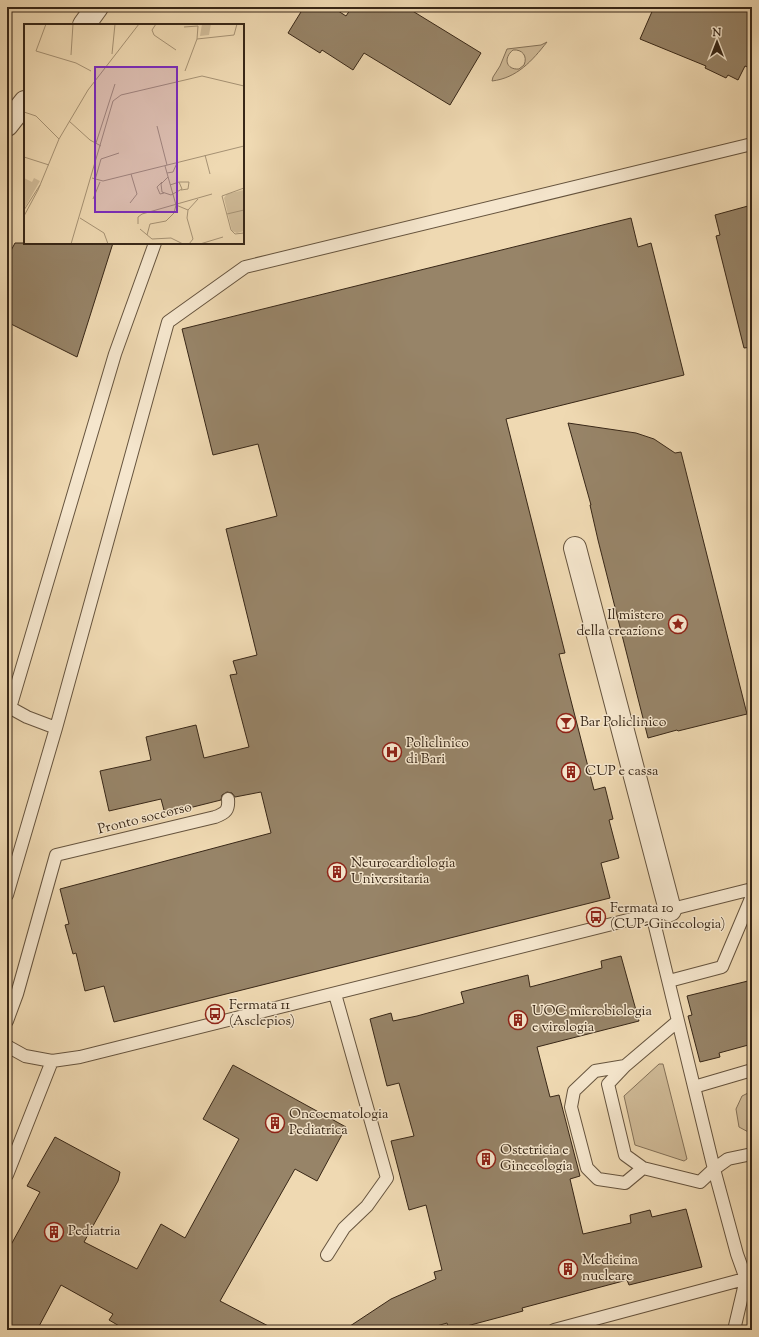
<svg xmlns="http://www.w3.org/2000/svg" width="759" height="1337" font-family="'Sorts Mill Goudy',serif">
<rect width="100%" height="100%" fill="#efd9b2"/>
<filter id="stains"><feTurbulence type="fractalNoise" baseFrequency=".005" numOctaves="4"/><feColorMatrix values="0 0 0 0 .2 0 0 0 0 .09 0 0 0 0 .02 0 0 0 .5 -.17"/></filter>
<radialGradient id="worn" r=".72"><stop offset=".6" stop-color="#630" stop-opacity="0"/><stop offset="1" stop-color="#630" stop-opacity=".3"/></radialGradient>
<!-- green -->
<path fill="#d0bb98" stroke="#847158" fill-rule="evenodd" d="M547,42C532,61 517,78 492,81L493,77L500,66L507,49L541,45ZM513,50C522,49 528,56 524,65L519,69C506,70 503,58 513,50Z
M659,1064H663L687,1159L684,1161L635,1145L624,1096Z
M752,1091V1134L739,1127L736,1109L742,1096Z"/>
<!-- building -->
<path fill="#978468" stroke="#382717" d="M304,7H332L346,16L352,7H406L481,53L450,105L364,53L353,70L322,50L320,53L288,33Z
M654,7H752V69L745,66L738,80L728,75L726,78L705,68L706,66L640,39Z
M748,206L752,222V347L744,348L716,236L720,235L715,215Z
M631,218L638,247L651,243L684,375L506,419L565,653L559,654L594,790L605,787L613,819L609,820L619,858L601,863L610,898L114,1022L104,986L85,991L76,953L73,954L65,925L69,924L60,889L271,833L261,792L235,797L232,793L227,792L222,795L221,800L165,814L161,799L109,811L100,771L151,760L146,737L196,725L204,758L249,747L230,675L237,674L233,661L257,655L226,529L277,516L258,444L213,455L182,329Z
M15,243H113L77,357L7,322V258Z
M568,423L636,433L654,439L675,453L681,452L747,714L678,731L677,730L648,738L598,540L590,505H591Z
M621,956L639,1021L537,1047L550,1097L559,1095L580,1176L570,1179L583,1234L631,1223L630,1215L650,1210L652,1217L686,1209L702,1267L629,1285L627,1280L522,1308L523,1311L452,1330H449L447,1323L423,1330H344L391,1299L436,1279L434,1272L442,1270L426,1205L409,1210L391,1141L414,1136L399,1083L387,1086L370,1019L391,1013L393,1021L417,1016L464,1003L461,992L528,975L530,987L602,968L601,961Z
M752,980V1044L719,1053L720,1057L700,1062L688,1016L692,1015L687,996Z
M233,1065L346,1127L317,1181L295,1169L220,1301L276,1330H126L109,1320L113,1314L61,1285L37,1330H7V1252L40,1192L27,1186L55,1137L120,1172L118,1181L84,1242L137,1269L161,1224L185,1238L239,1139L203,1119Z"/>
<g fill="none" stroke-linecap="round" stroke-linejoin="round">
<!-- lane casing -->
<g stroke="#66543e" stroke-width="14">
<path id="lane" d="M7,706L27,717L56,728
M10,708L115,354L155,243
M7,895L56,728L168,322L245,267L752,144
M652,914L714,1169L737,1254L746,1279L734,1330
M669,981L722,967L752,896
M7,1021L17,994L56,855L215,817C226,813 229,810 228,799
M678,1021L625,1066L608,1084L625,1155L643,1168L700,1182L714,1169L728,1159L752,1154
M7,1046L25,1056L52,1061L80,1057L752,889
M625,1066L595,1071L574,1091L571,1107L587,1168L598,1179L625,1183L643,1168
M694,1087L752,1070
M7,1175L52,1061
M327,1255L344,1228L367,1206L387,1178L335,994
M554,1330L752,1277"/>
</g>
<!-- street casing -->
<g stroke="#66543e" stroke-width="24">
<path id="street" d="M84,25L97,7
M7,125L25,102
M575,548L670,910"/>
</g>
<!-- lane -->
<use href="#lane" stroke="#f5e6cd" stroke-width="12"/>
<!-- street -->
<use href="#street" stroke="#f5e6cd" stroke-width="22"/>
</g>
<!-- icons -->
<defs>
<g id="sight-ring" transform="scale(1)"><circle r="9.5" fill="#f5e6cd" stroke="#8f2418" stroke-width="1.5"/><path d="M0-6L1.8-2.2L6-1.7L2.9 1.2L3.7 5.4L0 3.3L-3.7 5.4L-2.9 1.2L-6-1.7L-1.8-2.2Z" fill="#8f2418"/></g>
<g id="bar-ring" transform="scale(1)"><circle r="9.5" fill="#f5e6cd" stroke="#8f2418" stroke-width="1.5"/><path d="M-6-5H6L.8 .8V4.5H3.5V6h-7V4.5H-.8V.8Z" fill="#8f2418"/></g>
<g id="hospital-ring" transform="scale(1)"><circle r="9.5" fill="#f5e6cd" stroke="#8f2418" stroke-width="1.5"/><path d="M-5-5h3v3.5h4V-5h3V5h-3V1.5h-4V5h-3Z" fill="#8f2418"/></g>
<g id="building-ring" transform="scale(1)"><circle r="9.5" fill="#f5e6cd" stroke="#8f2418" stroke-width="1.5"/><path d="M-4-6H4V6H1V3H-1V6H-4ZM-2.5-4.3h1.7v1.8h-1.7ZM.8-4.3h1.7v1.8H.8ZM-2.5-1h1.7V.8h-1.7ZM.8-1h1.7V.8H.8Z" fill="#8f2418"/></g>
<g id="bus-ring" transform="scale(1)"><circle r="9.5" fill="#f5e6cd" stroke="#8f2418" stroke-width="1.5"/><path d="M-5-6H5V4H4V6H2V4H-2V6H-4V4H-5ZM-3.5-4V0h7V-4ZM-3.5 1.2v1.5H-2V1.2ZM2 1.2v1.5H3.5V1.2Z" fill="#8f2418"/></g>
</defs>
<g fill-rule="evenodd">
<use href="#sight-ring" x="678" y="624"/>
<use href="#bar-ring" x="566" y="723"/>
<use href="#hospital-ring" x="392" y="752"/>
<use href="#building-ring" x="571" y="772"/>
<use href="#building-ring" x="337" y="872"/>
<use href="#bus-ring" x="596" y="917"/>
<use href="#bus-ring" x="215" y="1014"/>
<use href="#building-ring" x="518" y="1020"/>
<use href="#building-ring" x="275" y="1123"/>
<use href="#building-ring" x="486" y="1159"/>
<use href="#building-ring" x="54" y="1232"/>
<use href="#building-ring" x="568" y="1269"/>
</g>
<g text-anchor="middle" dominant-baseline="central" stroke-width="3" stroke-linejoin="round" paint-order="stroke">
<!-- poi labels -->
<g font-size="14" fill="#382717" stroke="#f5e6cd" text-anchor="start">
<text x="664" y="616" text-anchor="end">Il mistero<tspan x="664" dy="16">della creazione</tspan></text>
<text x="580" y="723">Bar Policlinico</text>
<text x="406" y="744">Policlinico<tspan x="406" dy="16">di Bari</tspan></text>
<text x="585" y="772">CUP e cassa</text>
<text x="351" y="864">Neurocardiologia<tspan x="351" dy="16">Universitaria</tspan></text>
<text x="610" y="909">Fermata 10<tspan x="610" dy="16">(CUP-Ginecologia)</tspan></text>
<text x="229" y="1006">Fermata 11<tspan x="229" dy="16">(Asclepios)</tspan></text>
<text x="532" y="1012">UOC microbiologia<tspan x="532" dy="16">e virologia</tspan></text>
<text x="289" y="1115">Oncoematologia<tspan x="289" dy="16">Pediatrica</tspan></text>
<text x="500" y="1151">Ostetricia e<tspan x="500" dy="16">Ginecologia</tspan></text>
<text x="68" y="1232">Pediatria</text>
<text x="582" y="1261">Medicina<tspan x="582" dy="16">nucleare</tspan></text>
</g>
<!-- street labels -->
<g font-size="14" fill="#382717" stroke="#f5e6cd">
<text transform="translate(145 819) rotate(-14)">Pronto soccorso</text>
</g>
</g>
<!-- overview -->
<g transform="translate(24 24)">
<rect width="220" height="220" fill="#efd9b2"/>
<path d="M178,0H187L185,11L176,12ZM0,154L8,158L10,154L16,157L0,185ZM220,166V207L213,209L208,207L200,174L203,170Z" fill="#d0bb98"/>
<path fill="none" stroke="#a69274" stroke-width="1" d="M22,0L12,27L52,39L67,47M132,0L128,6L130,11L152,26M160,3L174,2L173,15L161,47M173,15L210,11L213,0M88,30L91,0M47,31L49,0M0,88L12,92L35,115M45,97L66,116L77,122M133,102L143,141M72,119L91,60M181,131L186,150M0,133L25,141M143,149L149,148L153,139M144,153L137,160L138,168L147,171L158,165L155,158L146,161M68,154L79,157L220,122M71,156L77,135L95,129M138,158L133,163L136,170L140,169M155,158H165L164,165L157,166M220,164L198,172L207,206L211,210L220,209M69,175L76,158M106,179L113,170L107,150M152,181L164,186L174,175M0,186L16,161M164,186L163,194L169,215L165,220M203,190L220,186M0,192L14,166L35,115L64,66L115,0M56,194L80,209L84,220M114,200V193L118,190L188,170M116,205L128,215L147,214L159,220M123,211L126,200L142,197L150,189L152,181L141,142M47,220L89,77L97,71L178,52L220,62M176,220L199,213"/>
<path fill="#7b2cbf" fill-opacity="0.15" stroke="#7b2cbf" stroke-width="2" d="M71,43H153V188H71Z"/>
<rect width="220" height="220" fill="none" stroke="#382717" stroke-width="2"/>
</g>
<!-- margin -->
<rect width="759" height="1337" fill="none" stroke="#efd9b2" stroke-width="24"/>
<rect x="8" y="8" width="743" height="1321" fill="none" stroke="#382717" stroke-width="2"/>
<rect x="12" y="12" width="735" height="1313" fill="none" stroke="#382717"/>
<!-- north arrow -->
<g transform="translate(717 42)" stroke="#f5e6cd" stroke-width="3" paint-order="stroke">
<path d="M0-3L7 15L0 10L-7 15Z" fill="#382717"/>
<text y="-6" font-size="11" font-weight="bold" text-anchor="middle" fill="#382717">N</text>
</g>
<rect width="100%" height="100%" filter="url(#stains)"/>
<rect width="100%" height="100%" fill="url(#worn)"/>
</svg>
